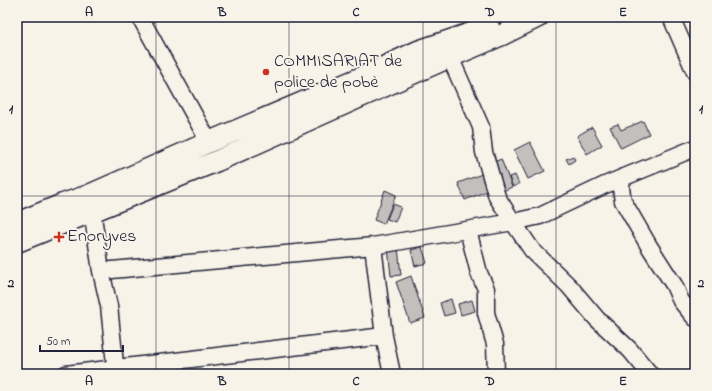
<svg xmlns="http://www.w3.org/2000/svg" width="712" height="391" font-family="'Indie Flower',sans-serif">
<rect width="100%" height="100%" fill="#f7f3e8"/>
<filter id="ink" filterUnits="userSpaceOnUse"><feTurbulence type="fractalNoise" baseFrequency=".025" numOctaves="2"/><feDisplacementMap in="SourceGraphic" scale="8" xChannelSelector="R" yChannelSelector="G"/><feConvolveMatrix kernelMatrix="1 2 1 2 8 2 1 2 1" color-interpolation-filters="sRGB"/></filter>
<g filter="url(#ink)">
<!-- building -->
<path fill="#c2bfbd" stroke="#22223b" d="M643,121L649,134L621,148L610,127L618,124L621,130Z
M592,127L602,145L587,154L577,136Z
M530,142L545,171L528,179L514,150Z
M573,156L575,160L569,164L566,159Z
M501,159L512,187L503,191L492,163Z
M482,174L489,190L465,200L458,183Z
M515,175L519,184L513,187L509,177Z
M385,190L396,195L384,224L374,220Z
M393,204L401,207L395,222L387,219Z
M398,247L401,275L391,276L388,248Z
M422,247L427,263L415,266L411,250Z
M411,276L425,318L410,323L396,282Z
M451,299L455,313L444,316L440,303Z
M472,300L475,311L461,315L458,304Z"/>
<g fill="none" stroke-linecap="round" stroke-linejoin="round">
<!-- minor casing -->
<g stroke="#22223b" stroke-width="19">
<path id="minor" d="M140,17L209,142
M671,17L695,72
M450,57L481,127L484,152L497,197L513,222L532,250L569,286L597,319L630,350L650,374
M623,177L621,182V188L623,201L649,246L674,285L681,301L695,318
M92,210L101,271L109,306L116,374
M468,230L479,273L486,289V313L495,344L496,374
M373,246L384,336L392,374
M101,271L373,246L513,222L540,216L605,185L695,148
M66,374L384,336"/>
</g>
<!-- major casing -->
<g stroke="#22223b" stroke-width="23">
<path id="major" d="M17,223L63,204L89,195L209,142L362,77L418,51L489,27
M17,242L217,161L450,57L502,35L538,17"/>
</g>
<!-- minor -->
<use href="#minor" stroke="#f7f3e8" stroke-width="16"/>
<!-- major -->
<use href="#major" stroke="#f7f3e8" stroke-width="20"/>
</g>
</g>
<!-- grid -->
<path fill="none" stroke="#22223b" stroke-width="1" stroke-opacity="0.55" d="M156,17V374M289,17V374M423,17V374M556,17V374M17,196H695"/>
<!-- markers -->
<g fill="#c8321e" stroke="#f7f3e8" stroke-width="1.5">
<circle cx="266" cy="72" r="4"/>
<path d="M57 231h4v4h4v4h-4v4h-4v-4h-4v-4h4z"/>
</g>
<g text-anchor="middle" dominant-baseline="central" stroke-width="4" stroke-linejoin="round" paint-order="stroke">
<!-- poi labels -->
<g font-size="18" fill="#22223b" stroke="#f7f3e8" text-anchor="start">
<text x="274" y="62">COMMISARIAT de<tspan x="274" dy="21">police de pobè</tspan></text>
<text x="67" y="237">Enoryves</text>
</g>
</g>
<!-- margin -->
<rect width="712" height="391" fill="none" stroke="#f7f3e8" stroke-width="44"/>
<!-- scale -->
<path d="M40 345v6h83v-6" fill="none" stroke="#22223b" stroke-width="2"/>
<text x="46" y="345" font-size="12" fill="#22223b" stroke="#f7f3e8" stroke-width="3" paint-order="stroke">50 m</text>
<rect x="22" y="22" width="668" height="347" fill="none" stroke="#22223b" stroke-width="1.5"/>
<g font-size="13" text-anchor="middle" font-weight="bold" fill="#22223b">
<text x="89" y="16">A</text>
<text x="222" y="16">B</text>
<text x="356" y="16">C</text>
<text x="490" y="16">D</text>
<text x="623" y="16">E</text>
<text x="11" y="113">1</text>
<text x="701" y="113">1</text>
<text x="11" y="287">2</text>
<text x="701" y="287">2</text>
<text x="89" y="385">A</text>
<text x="222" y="385">B</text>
<text x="356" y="385">C</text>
<text x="490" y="385">D</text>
<text x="623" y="385">E</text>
</g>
</svg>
